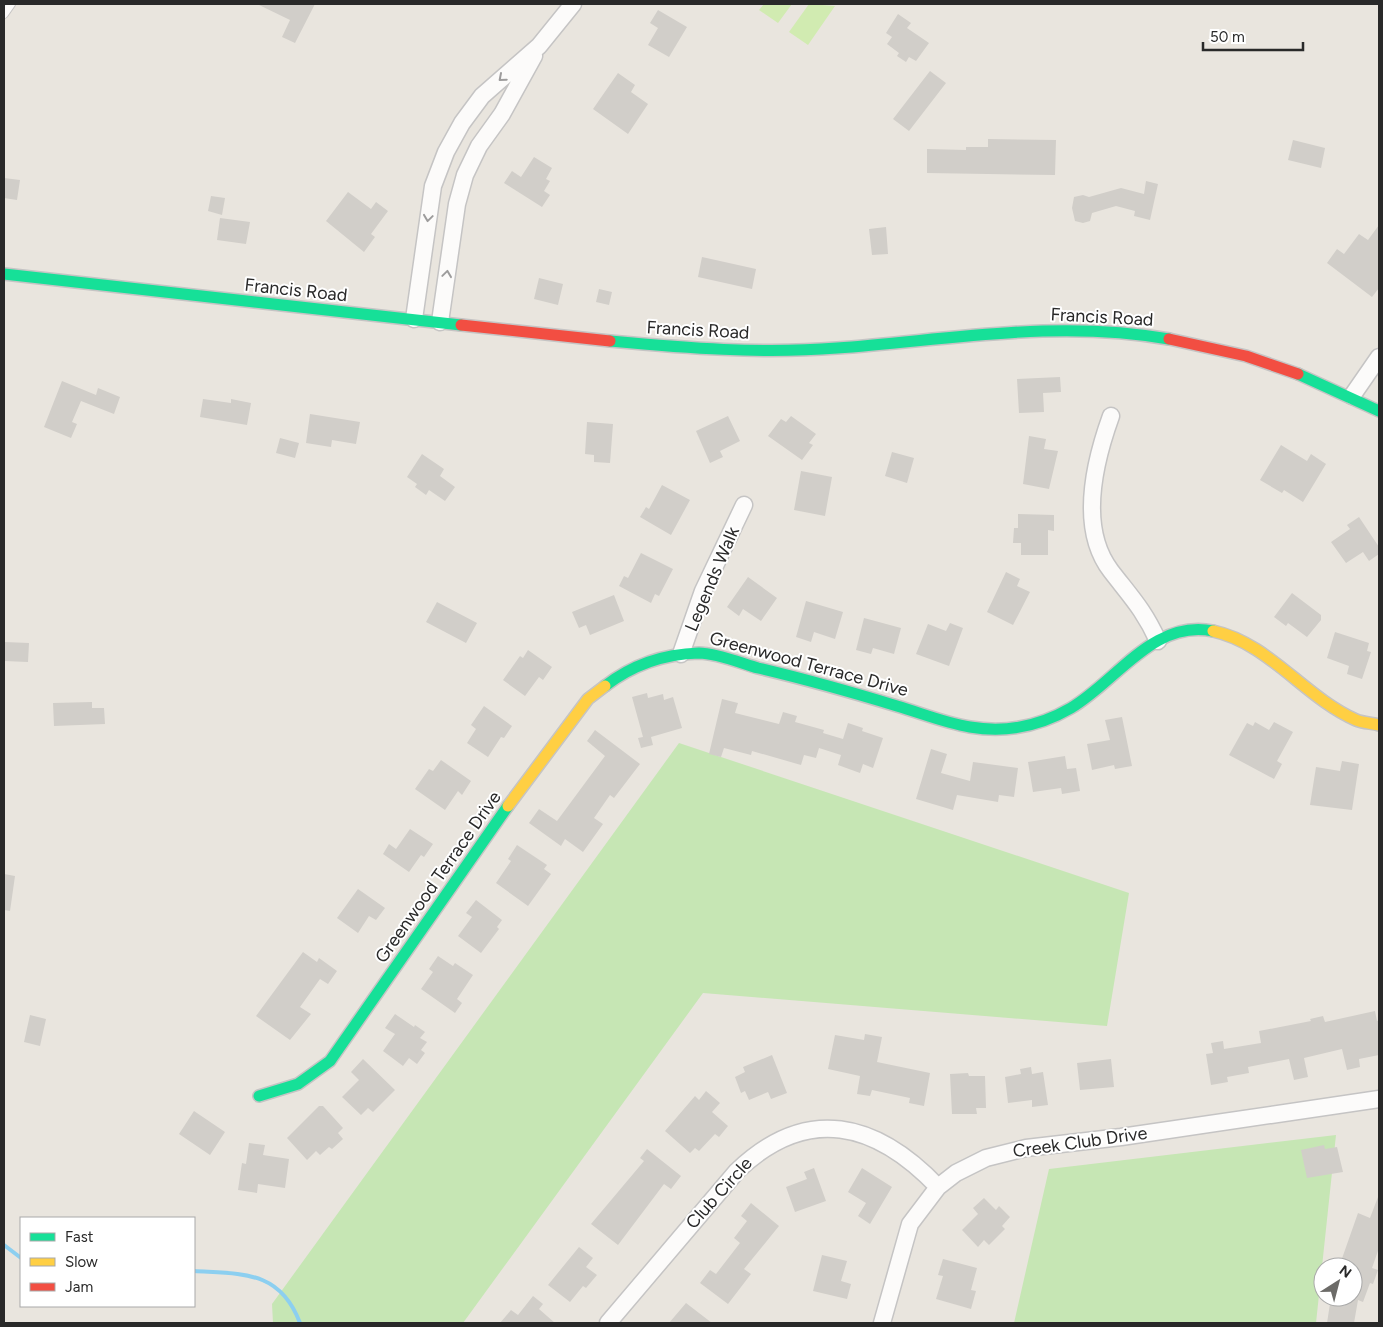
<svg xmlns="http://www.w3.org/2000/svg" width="1383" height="1327" font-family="Figtree,sans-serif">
<rect width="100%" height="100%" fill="#e9e5de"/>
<!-- green -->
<path fill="#c6e6b4" d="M679,743L1129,893L1107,1026L703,993L463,1323H273L272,1304Z
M1336,1135L1316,1323H1014L1049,1169Z"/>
<!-- pitch -->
<path fill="#d1ebb1" d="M764,4H792L778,23L759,10Z
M809,4L835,6L808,45L789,32Z"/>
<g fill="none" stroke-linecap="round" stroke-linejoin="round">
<!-- stream -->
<path stroke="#8ccff0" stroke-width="4" d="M4,1245L21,1258
M194,1271C242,1274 280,1270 300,1323"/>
</g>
<!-- building -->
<path fill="#d1cec9" d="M257,4H315L295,43L282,37L290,20Z
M658,10L687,27L669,57L648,45L658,28L650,23Z
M898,14L911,23L907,28L929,43L916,61L909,57L906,62L897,56L899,53L887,44L892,37L886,33Z
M930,71L946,83L909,131L893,119Z
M618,73L635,85L631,92L648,104L628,134L593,109Z
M988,139L1056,140L1055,175L927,173V149L966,150V147H988Z
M1293,140L1325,148L1321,168L1288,160Z
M534,157L552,168L546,179L550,181L544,191L550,195L542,207L504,183L512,171L521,177Z
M4,178L20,180L17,200L4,198Z
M1146,181L1158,184L1150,220L1134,216L1135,211L1116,206L1092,213L1090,221L1083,223L1075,221L1072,208L1074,197L1083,195L1089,197L1121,188L1144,194Z
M348,192L371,209L376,202L388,211L371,234L375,237L364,252L326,221Z
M211,196L225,198L222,215L208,211Z
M220,218L250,222L246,244L217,240Z
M1379,225V288L1372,297L1327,263L1337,249L1344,254L1359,234L1368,240Z
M886,227L888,254L872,255L869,229Z
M702,257L756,269L752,289L698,277Z
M539,278L563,284L558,305L534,299Z
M599,289L612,292L609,305L596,302Z
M1060,377L1061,392L1043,393L1044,412L1019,413L1017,379Z
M62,381L96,395L98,388L120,397L114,414L81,401L72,422L77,424L71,438L44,427Z
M203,399L231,403V399L251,403L247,425L200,417Z
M310,414L360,422L356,444L332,440L331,447L306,443Z
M728,416L740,441L720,451L723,457L710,463L696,431Z
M791,416L816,434L809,443L813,445L802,460L768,436L781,419L786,422Z
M587,422L613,424L610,463L594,462V455L585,454Z
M1029,436L1046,439L1044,449L1058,451L1049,489L1023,484Z
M280,438L299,443L295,458L276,453Z
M1281,445L1307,461L1311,454L1326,464L1303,502L1284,490L1282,493L1260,480Z
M892,452L914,458L907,483L885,476Z
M422,454L444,469L440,476L455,487L445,501L429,490L426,495L415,487L417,484L407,477Z
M801,471L832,477L825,516L794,510Z
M662,485L690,500L671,535L640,517L646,507L649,509Z
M1018,514L1054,515V531L1048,530V555H1021V543H1013L1014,528H1018Z
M1359,517L1379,547V554L1369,561L1363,552L1346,563L1331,542L1350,529L1347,525Z
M641,553L673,569L659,596L655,594L651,603L619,586L624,576L628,578Z
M1006,572L1020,579L1017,586L1030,592L1013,625L987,612Z
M748,577L777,598L761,621L743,609L739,616L727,607Z
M1292,593L1321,615V620L1307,637L1288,623L1286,626L1274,617Z
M614,595L624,621L590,635L586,625L579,628L572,612Z
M806,601L843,612L835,639L814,632L811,642L796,637Z
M437,602L477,623L466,643L426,622Z
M864,618L901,628L894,654L873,648L871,654L856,650Z
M950,623L963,628L949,666L916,654L928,624L946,631Z
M1335,632L1369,643L1367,651L1371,652L1362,679L1347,674L1349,666L1327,658Z
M4,642L29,643L28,662L4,661Z
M528,650L552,667L543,680L539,677L525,696L503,680L520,656L523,658Z
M647,693L648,698L663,694L664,700L673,697L682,728L651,737L653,745L641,748L638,738L643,737L632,697Z
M722,699L738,703L735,713L779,724L783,712L797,716L795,722L824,730L823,733L843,739L848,723L863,728L862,731L883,738L873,768L863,764L860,773L838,765L841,755L819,748L816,758L804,755L801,765L752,751L751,755L724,748L721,757L709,754Z
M92,702V708H104L105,724L54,726L53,703Z
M484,706L512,726L504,738L501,737L488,757L467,743L476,729L471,725Z
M1122,717L1132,766L1115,769L1114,765L1092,770L1087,744L1110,740L1105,720Z
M1255,722L1269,730L1274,722L1293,732L1277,761L1282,764L1274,779L1229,755L1247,723L1253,726Z
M595,730L640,764L614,798L610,795L594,818L603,824L583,852L565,839L561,846L529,823L539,809L557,821L605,756L587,741Z
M931,749L947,754L941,773L970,781L973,762L1018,768L1014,797L999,795L998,802L957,795L953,810L916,799Z
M1065,756L1067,769L1076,768L1080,791L1062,794L1061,788L1033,792L1028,762Z
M441,760L471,781L462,795L458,791L445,810L415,789L429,769L433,771Z
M1342,761L1359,764L1352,810L1310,805L1316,767L1340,771Z
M410,829L433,844L424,857L421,855L409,872L383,854L389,844L396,849Z
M517,845L547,865L544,869L551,874L528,906L496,883L511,861L508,859Z
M4,874L15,876L10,911L4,910Z
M358,889L385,908L376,920L369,916L358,933L337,918Z
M476,900L502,920L497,927L499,929L481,953L458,936L472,917L466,913Z
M303,952L317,962L319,958L337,971L328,984L320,979L300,1007L311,1014L290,1040L256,1016Z
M438,956L453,966L455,963L473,975L457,999L462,1003L455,1013L421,989L433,972L429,969Z
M1375,1011L1377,1021L1379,1020V1055L1359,1059L1360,1067L1347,1070L1342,1049L1304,1058L1308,1077L1294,1080L1289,1059L1248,1067L1249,1073L1227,1077L1228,1082L1211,1085L1206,1054L1213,1053L1211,1043L1223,1041L1224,1049L1261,1043L1259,1031L1311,1021L1310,1019L1323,1016L1325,1022Z
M395,1014L414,1027L415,1025L425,1032L420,1038L427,1042L421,1050L425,1053L417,1064L409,1058L403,1066L383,1051L395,1034L385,1028Z
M30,1015L46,1019L40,1046L24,1042Z
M865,1034L882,1037L877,1062L930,1073L924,1106L909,1103L910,1098L872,1090L870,1096L857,1094L860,1076L828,1069L835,1035L864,1040Z
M772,1055L787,1093L771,1099L768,1092L749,1100L745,1091L741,1093L735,1077L745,1072L743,1067Z
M363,1059L395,1090L373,1112L368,1108L361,1115L342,1097L359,1080L351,1072Z
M1111,1059L1114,1087L1080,1090L1077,1063Z
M1031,1067L1032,1074L1043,1072L1048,1105L1032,1107V1100L1008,1103L1005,1077L1021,1074L1020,1069Z
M968,1073L969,1076H985L986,1108H976L977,1114H952L950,1074Z
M706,1091L720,1103L712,1112L728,1126L719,1137L715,1134L699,1151L695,1148L690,1153L665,1131L695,1096L699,1100Z
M319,1106H323L343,1128L338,1133L343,1139L332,1149L329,1147L320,1155L316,1151L307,1160L287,1138Z
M194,1111L225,1132L210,1155L179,1134Z
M249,1143L265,1145L263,1155L289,1159L285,1188L258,1184L257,1193L238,1190L242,1163L246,1164Z
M1324,1145L1325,1149L1337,1147L1343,1172L1307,1178L1301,1150Z
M647,1149L681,1176L671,1189L664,1184L618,1245L591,1224L644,1161L640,1158Z
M814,1168L826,1201L795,1212L786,1187L807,1179L804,1172Z
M862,1168L892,1187L870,1224L858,1216L866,1203L848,1192Z
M1378,1197L1379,1248L1372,1268L1378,1270L1373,1284L1370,1283L1363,1302L1358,1300L1354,1323H1327L1331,1297H1353V1267H1339L1358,1213L1370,1218Z
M984,1198L996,1210L999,1206L1010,1217L1002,1226L1005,1229L989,1245L984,1240L978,1247L962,1230L978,1214L973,1208Z
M751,1203L779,1226L744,1269L751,1274L728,1304L700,1283L710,1270L716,1274L740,1243L734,1238L747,1221L741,1216Z
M579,1247L593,1258L586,1267L597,1275L586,1288L583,1286L570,1302L548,1285Z
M822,1255L847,1261L841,1281L851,1284L847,1299L813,1291Z
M943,1259L977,1268L971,1290L976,1291L971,1309L936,1299L943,1276L938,1275Z
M533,1296L543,1304L539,1309L555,1323H500L511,1310L518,1315Z
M686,1303L712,1323H669Z"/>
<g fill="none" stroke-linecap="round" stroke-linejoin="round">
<!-- lane casing -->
<g stroke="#c5c4c4" stroke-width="10">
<path id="lane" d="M4,14L11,4"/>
</g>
<!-- street casing -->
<g stroke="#c5c4c4" stroke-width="19">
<path id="street" d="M414,319L433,186L446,152L462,123L482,96L539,46L573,4
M440,322L457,204L465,175L479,146L502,114L534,56
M1352,396L1379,357
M1111,416C1094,463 1078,528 1111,571C1131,597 1144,610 1158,641
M681,654L703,591L744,505
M608,1323L737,1171C807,1104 876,1122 938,1187
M882,1323L910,1224L938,1187L956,1173L986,1158L1026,1148L1121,1137L1379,1099"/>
</g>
<!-- fast casing -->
<g stroke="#c5c4c4" stroke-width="14">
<path id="fast" d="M4,274L461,325
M610,341C686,348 761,354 837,348C948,340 1057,319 1169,339
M1298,374L1379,411
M605,686C632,665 664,654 699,653C716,653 741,663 758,668C805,679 851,692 897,706C921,713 945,723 970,727C1005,733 1040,726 1071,708C1117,681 1153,619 1213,631
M259,1096L298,1084L330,1061L508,806"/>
</g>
<!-- slow casing -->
<g stroke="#c5c4c4" stroke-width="14">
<path id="slow" d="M1213,631C1269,643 1304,697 1356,720C1363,723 1372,723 1379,725
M508,806L588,699L605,686"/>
</g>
<!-- jam casing -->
<g stroke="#c5c4c4" stroke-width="14">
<path id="jam" d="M461,325L610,341
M1169,339L1246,356L1298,374"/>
</g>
<!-- lane -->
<use href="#lane" stroke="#fcfbfa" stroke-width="8"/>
<!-- street -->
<use href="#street" stroke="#fcfbfa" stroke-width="16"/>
<!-- fast -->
<use href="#fast" stroke="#16e098" stroke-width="11"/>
<!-- slow -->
<use href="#slow" stroke="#ffcf43" stroke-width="11"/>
<!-- jam -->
<use href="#jam" stroke="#f24e42" stroke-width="11"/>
</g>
<!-- one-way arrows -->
<defs><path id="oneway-chevron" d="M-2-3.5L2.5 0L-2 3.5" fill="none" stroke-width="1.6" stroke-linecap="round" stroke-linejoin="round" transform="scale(1.25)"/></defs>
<g stroke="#9d9c9c">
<use href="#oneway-chevron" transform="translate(502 78) rotate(139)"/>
<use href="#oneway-chevron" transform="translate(428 218) rotate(98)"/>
<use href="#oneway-chevron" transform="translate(447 274) rotate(-82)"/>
</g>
<g text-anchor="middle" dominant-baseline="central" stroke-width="4" stroke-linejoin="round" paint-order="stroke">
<!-- street labels -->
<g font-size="18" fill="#292929" stroke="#fff">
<text transform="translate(296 290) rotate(6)">Francis Road</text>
<text transform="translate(1102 317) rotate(3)">Francis Road</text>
<text transform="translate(698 330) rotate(3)">Francis Road</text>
<text transform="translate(712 579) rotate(-67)">Legends Walk</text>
<text transform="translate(809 664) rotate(15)">Greenwood Terrace Drive</text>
<text transform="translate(438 877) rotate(-55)">Greenwood Terrace Drive</text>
<text transform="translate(1080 1142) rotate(-8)">Creek Club Drive</text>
<text transform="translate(719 1193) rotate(-48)">Club Circle</text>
</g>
</g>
<!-- border -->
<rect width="1383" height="1327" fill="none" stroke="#292929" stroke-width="10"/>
<!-- legend -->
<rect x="20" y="1217" width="175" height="90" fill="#ffffff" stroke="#a9a9a9"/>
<rect x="30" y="1233" width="25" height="8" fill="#16e098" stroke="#a9a9a9"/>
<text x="65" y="1242" font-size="15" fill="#292929">Fast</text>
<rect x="30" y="1258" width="25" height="8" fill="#ffcf43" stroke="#a9a9a9"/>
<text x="65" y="1267" font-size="15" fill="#292929">Slow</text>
<rect x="30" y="1283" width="25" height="8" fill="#f24e42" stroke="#a9a9a9"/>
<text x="65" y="1292" font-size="15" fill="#292929">Jam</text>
<!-- north arrow -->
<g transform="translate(1338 1282) rotate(36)"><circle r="24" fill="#ffffff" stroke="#a9a9a9"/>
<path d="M0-4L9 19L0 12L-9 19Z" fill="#6c6b68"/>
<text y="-8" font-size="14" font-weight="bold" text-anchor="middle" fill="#292929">N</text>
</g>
<!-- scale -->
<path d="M1203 42v8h100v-8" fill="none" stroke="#292929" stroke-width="2.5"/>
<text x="1210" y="42" font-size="15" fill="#292929" stroke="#ffffff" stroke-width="4" paint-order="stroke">50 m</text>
</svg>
